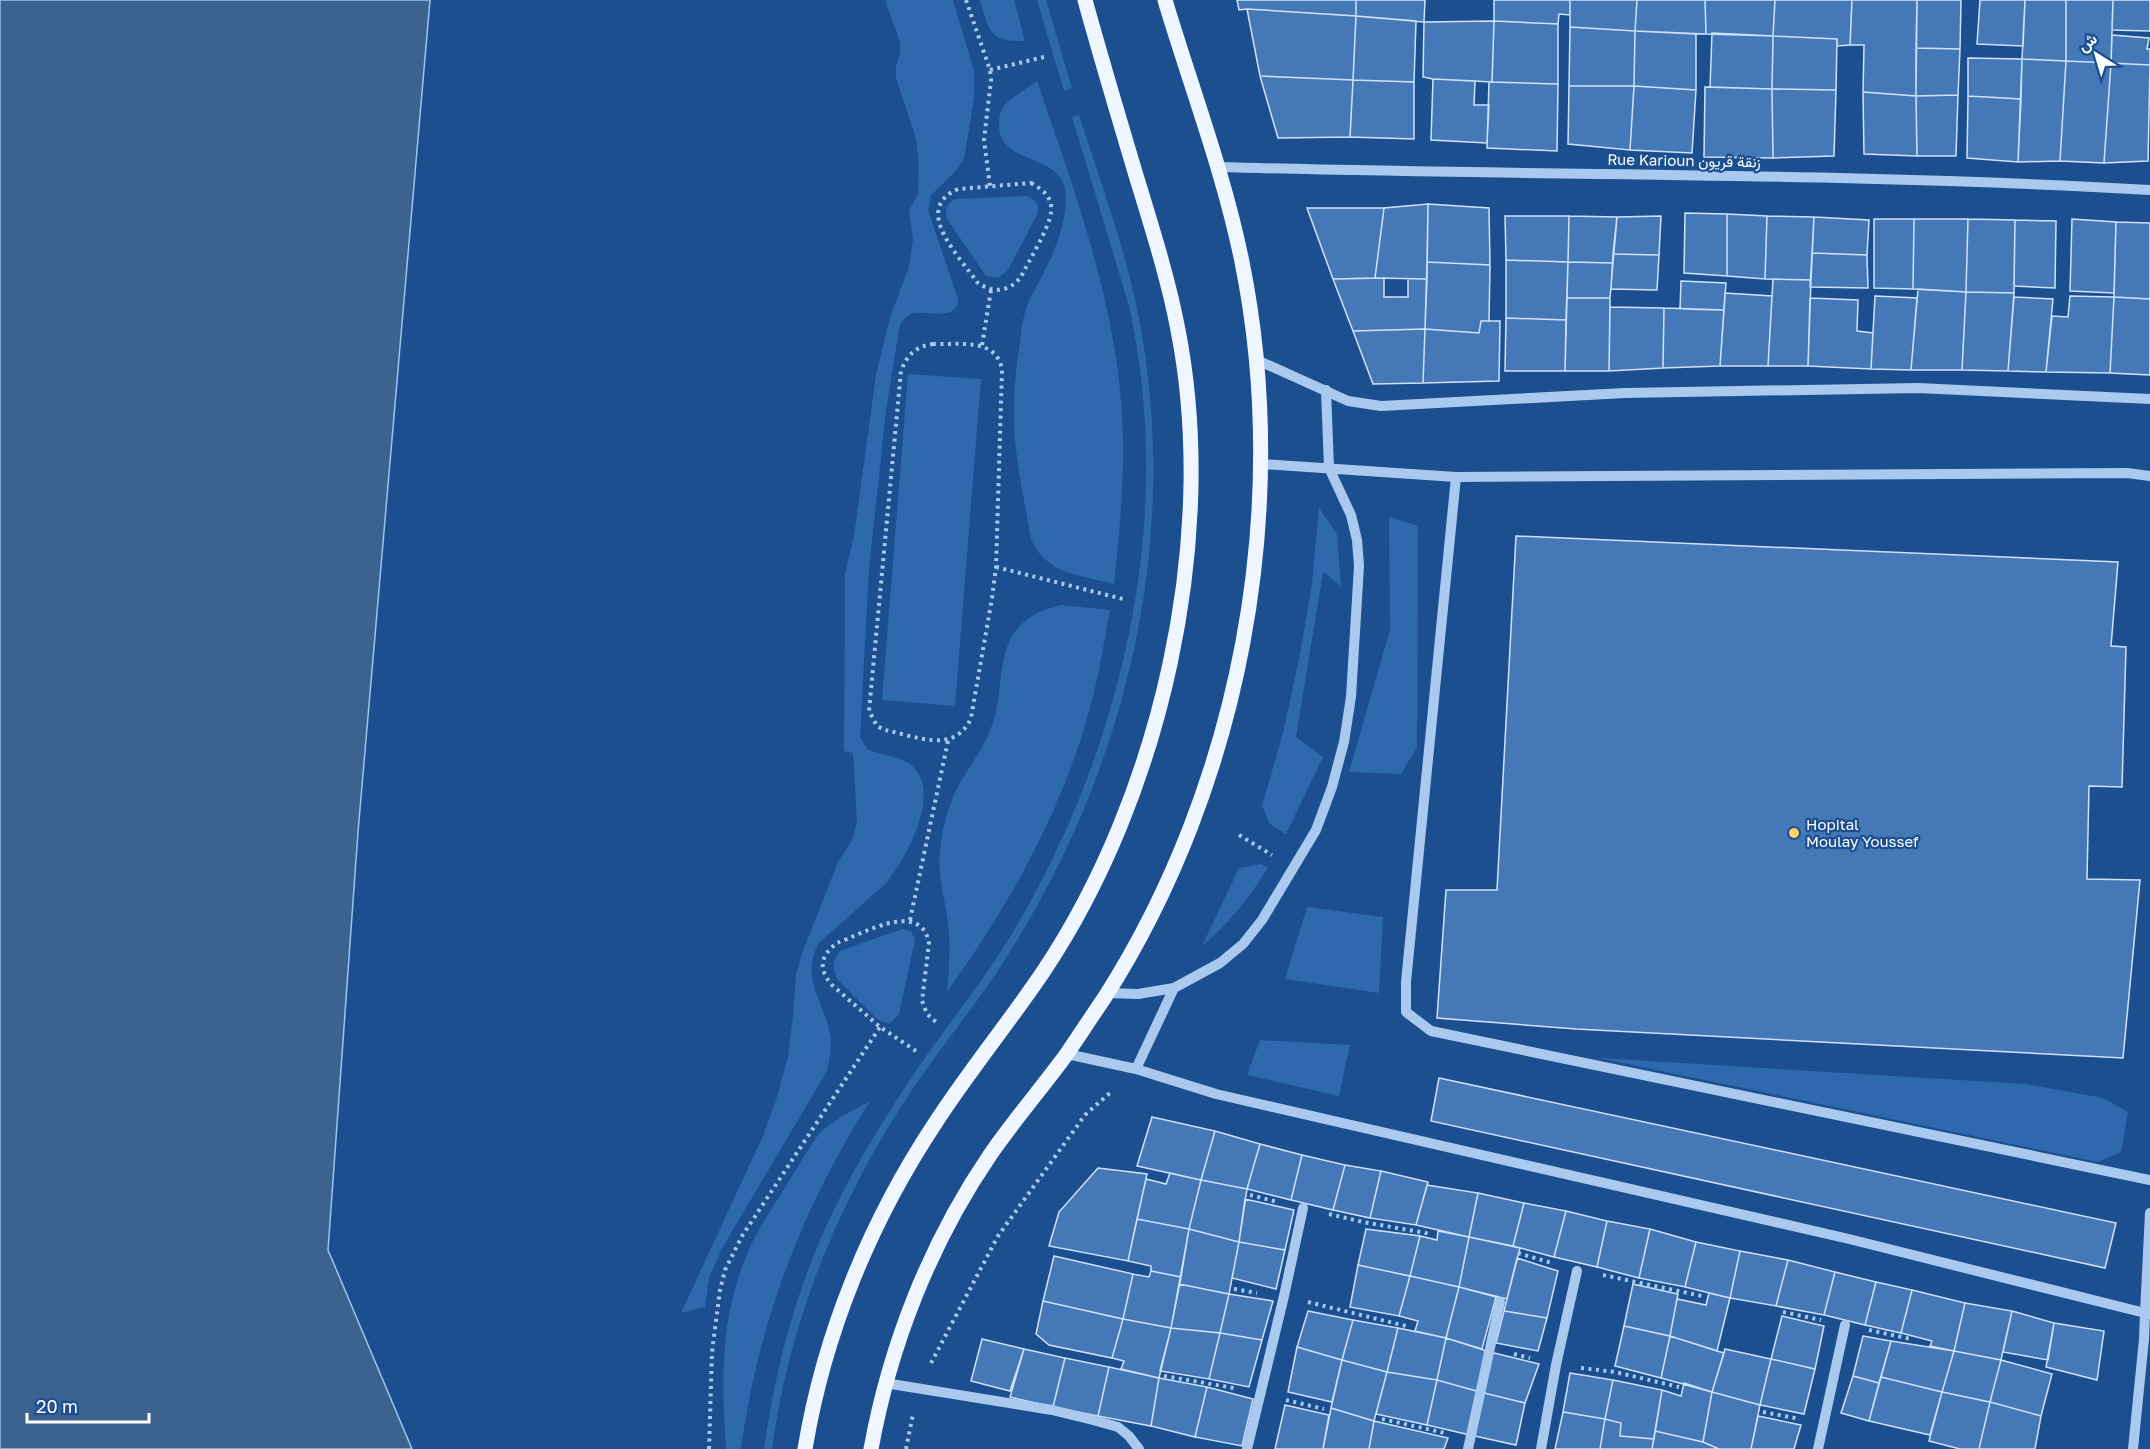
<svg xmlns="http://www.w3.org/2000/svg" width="2150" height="1449" font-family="'Golos Text',Vazirmatn,sans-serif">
<rect width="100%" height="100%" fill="#1b4f8f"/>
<!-- green -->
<path fill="#2e69ad" d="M885,0H953L974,71V98L964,159L954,173L931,195L928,210L958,299C958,323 926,309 911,314C906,316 903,320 900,324L886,410L869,570L860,737L867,749C881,756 898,755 911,765C943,791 907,858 886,883L818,944C801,982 823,998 830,1034C832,1046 830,1058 827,1071L721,1250L709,1278L705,1307L681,1313L763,1136L777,1097L788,1057L793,1015L796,975L801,956L838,862L851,842L855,831L857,819L853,753L844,751L845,573L854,536L876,375L890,317L909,267L913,239L909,210L918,194L919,166L916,138L896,78V66L900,54V42Z
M980,0H1014L1025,41C989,42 989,31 980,0Z
M1037,0H1046L1072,88L1064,91Z
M1037,81C1071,181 1109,283 1120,389C1127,454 1121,519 1114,584C1080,575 1042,574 1030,535C1026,507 1019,478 1016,450C1012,416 1014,383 1019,349C1021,338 1021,325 1025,313C1028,299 1038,286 1044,272C1055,251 1066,223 1066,198C1066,151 1001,167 999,127C999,120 999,112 1004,106C1012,96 1027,89 1037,81Z
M1079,115C1102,186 1128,256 1141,329C1180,549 1124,775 1004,961C976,1006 941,1046 912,1090C840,1197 789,1321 772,1449H764C775,1370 796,1289 830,1218C851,1173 877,1130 904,1089C941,1031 986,980 1020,920C1125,738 1175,514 1129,306L1072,117Z
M1026,196C1036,199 1040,205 1037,215L1008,270L998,278L986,276L947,219C944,209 947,202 957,199Z
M908,374L981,379L955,706L882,700Z
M1319,508L1337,534L1341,586L1323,572L1296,737L1323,757L1286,834L1270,824L1262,806L1283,733L1299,659L1312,584Z
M1389,517L1418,526L1417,747L1401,774L1349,772L1390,630Z
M1061,605L1110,610C1104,643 1099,676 1090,708C1062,811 1009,906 947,992C949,972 950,952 949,932C947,905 937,879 940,851C942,827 949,802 961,781C972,763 985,746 992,725C1002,699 998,665 1010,640C1020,620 1039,610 1061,605Z
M1261,864L1268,867C1250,898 1229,923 1202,946L1239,868Z
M1307,907L1383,917L1379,993L1285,979Z
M902,929L911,931L915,940L899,1014L890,1023L883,1022L877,1019L838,980C832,969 832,961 840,951Z
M1260,1040L1350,1045L1339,1096L1247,1075Z
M1599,1058L2026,1084L2103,1098L2128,1112L2121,1152L2098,1162Z
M870,1101C802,1208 758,1323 741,1449H726C721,1376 720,1311 752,1243C760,1226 772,1209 782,1192C795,1172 807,1150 821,1131L839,1118Z"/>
<!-- water -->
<path fill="#3c6290" stroke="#9cc4f0" stroke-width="1.5" d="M0,0H430L358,832L328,1250L412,1449H0Z"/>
<!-- building -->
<path fill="#4478b7" stroke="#cfe3fa" stroke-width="1.5" d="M1237,0H1356V16L1247,9L1239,10Z
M1356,0H1425L1424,22L1356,16Z
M1494,0H1570V15L1559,14L1558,24L1494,21Z
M1570,0H1637L1635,31L1570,27Z
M1637,0H1705L1706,34L1635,31Z
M1705,0H1775L1773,36L1706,34Z
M1775,0H1852L1850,45L1837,46V39L1773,36Z
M1852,0H1917L1916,96L1863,92L1864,45H1850Z
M1917,0H1961L1960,49L1916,48Z
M1980,0H2025L2023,46L1977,44Z
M2025,0H2066V61L2022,59Z
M2066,0H2113L2111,63L2066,61Z
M2113,0H2150V31L2112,30Z
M1247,9L1356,16L1353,80L1260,76Z
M1356,16L1416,21L1414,82L1353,80Z
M1494,21L1492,82L1433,79L1423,77L1424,22Z
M1494,21L1558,24V84L1492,82Z
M1570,27L1635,31L1634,86H1569Z
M1635,31L1696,34V90L1634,86Z
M1712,33L1773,36L1772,89L1710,87Z
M2112,35L2149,38L2147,49H2150V65L2111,63Z
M1773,36L1837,39L1836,90L1772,89Z
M1916,48L1960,49L1958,95L1916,96Z
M1968,58L2022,59L2021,99L1968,96Z
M2022,59L2066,61L2060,161L2018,162Z
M2066,61L2111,63L2104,163L2060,161Z
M2111,63L2150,65L2148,161L2104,163Z
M1260,76L1353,80L1350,137L1278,138Z
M1433,79L1475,81L1474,105H1489L1487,143L1431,140Z
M1353,80L1414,82V139L1350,137Z
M1489,82L1558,84L1557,151L1487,148Z
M1569,86H1634L1630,150L1568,144Z
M1634,86L1696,90L1692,153L1630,150Z
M1705,87L1772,89L1773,158L1704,157Z
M1772,89L1836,90L1834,156L1773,158Z
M1863,92L1916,96L1917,156L1864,154Z
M1958,95L1956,156H1917L1916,96Z
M1968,96L2021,99L2018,162L1967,158Z
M1428,204L1427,279L1375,278L1384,208Z
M1428,204L1489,208L1490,265L1427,262Z
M1307,208H1384L1375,278L1333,279Z
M1685,213L1727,214V276L1684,273Z
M1727,214L1767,216L1765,279L1727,276Z
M1505,216H1569L1568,262L1506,260Z
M1569,216L1617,217L1613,263L1568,262Z
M1661,216L1659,255L1613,254L1617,217Z
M1767,216L1814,217L1811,280L1765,279Z
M1814,217L1869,220L1867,255L1812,253Z
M1874,219H1914L1913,289L1874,288Z
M1914,219H1968L1966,292L1913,289Z
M1968,219L2015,220L2014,293L1966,292Z
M2072,219L2116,222L2114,293L2070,291Z
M2015,220L2056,221L2055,288L2014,286Z
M2116,222L2150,223V299L2114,297Z
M1812,253L1867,255L1868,288L1810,287Z
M1613,254L1659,255L1657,290L1611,289Z
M1506,260L1568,262L1566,320L1506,318Z
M1427,262L1490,265L1489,321H1481L1479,333L1425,329Z
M1568,262L1613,263L1610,298H1567Z
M1384,278V297H1408V279H1427L1425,329L1353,331L1333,279Z
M1773,279L1811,280L1808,366H1768Z
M1681,281L1726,283L1724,310L1680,309Z
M1918,289L1966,292L1962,370H1911Z
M1966,292L2014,293L2008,371L1962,370Z
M1725,293L1772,296L1768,366H1720Z
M1875,296L1917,298L1911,370L1871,369Z
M2070,296L2114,297L2110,373L2046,372L2052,316L2068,317Z
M2014,297L2053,299L2046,372L2008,371Z
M2114,297L2150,299V375L2110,373Z
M1567,298H1610L1609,371H1565Z
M1810,298L1858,300L1857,331L1873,333L1871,369L1808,366Z
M1610,307L1664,308L1663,368L1609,371Z
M1664,308L1724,310L1720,366L1663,368Z
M1506,318L1566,320L1565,371H1505Z
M1481,321H1500L1499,381L1423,383L1425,329L1479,333Z
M1425,329L1423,383L1373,384L1353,331Z
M1516,536L2118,562L2111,646L2126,647L2122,787L2089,786L2087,879L2140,880L2123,1058L1576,1029L1437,1018L1446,890H1497Z
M1439,1078L2116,1223L2105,1268L1431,1121Z
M1152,1117L1215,1131L1201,1180L1137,1166Z
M1215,1131L1260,1144L1247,1189L1201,1180Z
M1260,1144L1302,1155L1291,1200L1247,1189Z
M1302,1155L1345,1165L1333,1210L1291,1200Z
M1345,1165L1381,1171L1370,1218L1333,1210Z
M1098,1168L1147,1174L1128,1261L1049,1246L1059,1212Z
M1381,1171L1428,1182L1416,1225L1370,1218Z
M1170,1173L1201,1180L1189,1229L1137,1219L1146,1179L1166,1184Z
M1201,1180L1247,1189L1239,1242L1189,1229Z
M1427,1185L1478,1193L1469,1237L1416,1225Z
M1478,1193L1524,1203L1513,1246L1469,1237Z
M1245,1199L1294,1210L1285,1250L1239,1242Z
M1524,1203L1566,1211L1554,1257L1513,1246Z
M1566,1211L1607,1221L1597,1267L1554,1257Z
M1137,1219L1189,1229L1181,1277L1151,1271V1266L1128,1261Z
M1607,1221L1650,1229L1639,1278L1597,1267Z
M1189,1229L1239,1242L1229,1294L1179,1284Z
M1366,1229L1420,1236L1410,1276L1358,1265Z
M1650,1229L1696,1242L1685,1287L1639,1278Z
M1438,1231L1469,1237L1459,1287L1410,1276L1420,1236L1437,1240Z
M1469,1237L1520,1248L1507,1299L1459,1287Z
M1239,1242L1285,1250L1276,1289L1232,1278Z
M1696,1242L1740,1251L1730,1298L1685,1287Z
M1740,1251L1788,1260L1776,1306L1730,1298Z
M1054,1256L1133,1274L1123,1319L1043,1301Z
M1517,1258L1558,1271L1547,1318L1504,1311Z
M1788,1260L1835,1272L1824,1315L1776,1306Z
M1358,1265L1410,1276L1399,1316L1350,1307Z
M1151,1271L1181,1277L1171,1328L1123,1319L1133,1274L1149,1277Z
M1835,1272L1876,1282L1865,1325L1824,1315Z
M1410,1276L1459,1287L1446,1338L1415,1331L1418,1321L1399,1316Z
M1876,1282L1912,1290L1901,1333L1865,1325Z
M1179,1284L1229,1294L1220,1333L1171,1328Z
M1633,1284L1678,1294L1670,1336L1624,1326Z
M1459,1287L1496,1297L1482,1349L1446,1338Z
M1912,1290L1965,1303L1954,1351L1930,1346L1932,1341L1901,1333Z
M1709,1293L1730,1298L1717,1351L1670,1336L1677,1299L1706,1305Z
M1229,1294L1273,1301L1262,1340L1220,1333Z
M1043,1301L1123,1319L1112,1358L1049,1345L1036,1334Z
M1965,1303L2012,1311L2001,1360L1954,1351Z
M1308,1311L1353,1320L1342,1360L1297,1347Z
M1504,1311L1547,1318L1538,1351L1496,1343Z
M2012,1311L2054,1323L2048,1360L2003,1352Z
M1782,1316L1824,1326L1815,1369L1771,1359Z
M1123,1319L1171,1328L1159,1378L1121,1369L1124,1361L1112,1358Z
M1353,1320L1398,1328L1387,1372L1342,1360Z
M2054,1323L2104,1331L2097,1380L2046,1367Z
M1624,1326L1670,1336L1661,1378L1615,1366Z
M1171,1328L1220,1333L1209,1379L1160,1371Z
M1398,1328L1446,1338L1437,1380L1387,1372Z
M1220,1333L1262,1340L1249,1387L1209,1379Z
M1670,1336L1724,1353L1712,1392L1661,1378Z
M1863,1336L1891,1341L1879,1383L1853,1376Z
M1446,1338L1490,1352L1480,1392L1437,1380Z
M982,1339L1024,1349L1010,1391L971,1381Z
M1891,1341L1954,1351L1942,1392L1881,1377Z
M1297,1347L1342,1360L1332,1402L1288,1392Z
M1024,1349L1065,1358L1053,1407L1010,1397Z
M1725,1349L1771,1359L1760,1405L1712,1392Z
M1954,1351L2001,1360L1990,1402L1942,1392Z
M1490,1352L1539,1364L1525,1403L1480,1392Z
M1065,1358L1109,1367L1098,1416L1053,1407Z
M1771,1359L1815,1369L1804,1414L1760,1405Z
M1342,1360L1387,1372L1374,1421L1331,1408Z
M2001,1360L2052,1374L2041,1416L1990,1402Z
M1109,1367L1159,1378L1151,1426L1098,1416Z
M1387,1372L1437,1380L1427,1425L1376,1414Z
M1570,1373L1613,1380L1605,1419L1563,1412Z
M1853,1376L1879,1383L1869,1421L1841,1413Z
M1881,1377L1942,1392L1930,1435L1869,1421Z
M1159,1378L1207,1387L1195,1437L1151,1426Z
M1437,1380L1480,1392L1470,1435L1427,1425Z
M1613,1380L1662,1390L1654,1439L1620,1436L1621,1423L1605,1419Z
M1684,1383L1712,1392L1703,1442L1655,1431L1662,1390L1681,1396Z
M1207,1387L1253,1399L1242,1446L1195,1437Z
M1480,1392L1525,1403L1516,1445L1470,1435Z
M1712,1392L1760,1405L1751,1449H1719L1703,1442Z
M1942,1392L1990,1402L1979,1449H1960L1929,1441Z
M1990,1402L2041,1416L2035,1449H1979Z
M1285,1405L1329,1415L1323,1449H1275Z
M1331,1408L1374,1421L1369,1449H1323Z
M1563,1412L1605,1419L1600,1449H1555Z
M1758,1416L1801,1425L1794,1449H1751Z
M1605,1419L1621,1423L1620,1436L1654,1439L1652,1449H1600Z
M1374,1421L1448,1438L1444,1449H1369Z
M1655,1431L1703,1442L1719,1449H1652Z"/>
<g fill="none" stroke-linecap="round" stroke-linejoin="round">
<!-- path -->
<path stroke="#a9c9ee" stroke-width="4" stroke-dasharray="3 4.5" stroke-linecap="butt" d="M966,0L990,70L991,80L984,140L990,186
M990,70L1044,57
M1031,183C1042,189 1053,197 1051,212C1050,227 1028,262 1021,277C1009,292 993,294 977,282C960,257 911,209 958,189Z
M933,344C958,345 997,337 1002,370L996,567L992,598L971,718C955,755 915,736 885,730L877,726L869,711L901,371C907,355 916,346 933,344Z
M982,345L991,290
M996,567L1123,599
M1239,835L1272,855
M910,920L948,741
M916,1051L880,1027L832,985C818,969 820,956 837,943C862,934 921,899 929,943L922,1001L927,1014L937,1023
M1250,1195L1278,1202
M1329,1214L1363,1222L1431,1234
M1518,1253L1552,1263
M1603,1275L1702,1296
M1234,1289L1257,1293
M1308,1302L1410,1327
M1783,1312L1821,1320
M1869,1330L1911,1339
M1514,1354L1530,1358
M931,1363L998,1236L1085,1115L1112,1091
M1581,1368L1615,1372L1679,1387
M1164,1376L1234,1388
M1286,1400L1324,1409
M1763,1412L1800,1419
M1382,1419L1445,1433
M709,1449L712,1352L720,1290L725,1270L742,1236L880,1027
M906,1449L913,1414"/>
<!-- minor -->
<path stroke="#a9c9ee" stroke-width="10" d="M1218,167C1528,176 1840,172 2150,190
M1257,360L1348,401L1381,406L1625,393L1918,388L2150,399
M1261,464L1456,477L2127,473L2150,476
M1456,477L1406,982V1012L1431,1031L2150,1180
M1107,993L1138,994L1174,988L1220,963L1243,944L1262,920L1316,830L1332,787L1344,742L1351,697L1359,566L1357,540L1351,515L1329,468L1326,390
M1067,1054L1136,1069L1216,1094L1849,1239L2145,1313L2144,1339L2133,1449
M1136,1069L1174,988
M2150,1314L2145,1313L2150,1213
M885,1383L1052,1410L1093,1420L1118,1427L1129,1436L1139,1449
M1247,1449L1284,1296L1303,1208
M1468,1449L1500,1302
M1541,1449L1556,1365L1577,1271
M1818,1449L1845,1325"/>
<!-- major -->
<path stroke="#f0f6ff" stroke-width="15" d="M805,1449C824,1334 870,1222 934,1125C968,1072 1008,1024 1043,972C1161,796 1219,539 1178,330C1168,277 1151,225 1135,172C1118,115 1101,58 1085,0
M871,1449C890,1345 930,1243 990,1155C1014,1120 1041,1089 1066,1055C1079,1036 1092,1016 1105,997C1240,785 1292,509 1242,262C1224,173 1191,87 1165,0"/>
</g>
<!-- markers -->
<circle fill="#ffd166" stroke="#1b4f8f" stroke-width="2" cx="1794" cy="833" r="6"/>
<g text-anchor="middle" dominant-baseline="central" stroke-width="4.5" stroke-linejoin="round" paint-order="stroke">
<!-- street labels -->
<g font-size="15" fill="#fff" stroke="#1b4f8f">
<text transform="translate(1684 160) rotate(1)">Rue Karioun زنقة قريون</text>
</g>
<!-- poi labels -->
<g font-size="15" fill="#fff" stroke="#1b4f8f" text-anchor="start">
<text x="1806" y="824">Hopital<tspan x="1806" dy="17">Moulay Youssef</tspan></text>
</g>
</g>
<!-- north arrow -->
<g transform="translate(2096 54) rotate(323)" stroke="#1b4f8f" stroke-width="4.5" paint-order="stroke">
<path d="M0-4.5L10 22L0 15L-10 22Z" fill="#ffffff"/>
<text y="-9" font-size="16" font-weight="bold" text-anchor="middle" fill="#ffffff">ش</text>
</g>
<!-- scale -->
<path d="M27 1413v9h122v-9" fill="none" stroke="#ffffff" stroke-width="3"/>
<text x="36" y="1413" font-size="18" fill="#ffffff" stroke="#1b4f8f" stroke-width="4.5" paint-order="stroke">20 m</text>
</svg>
